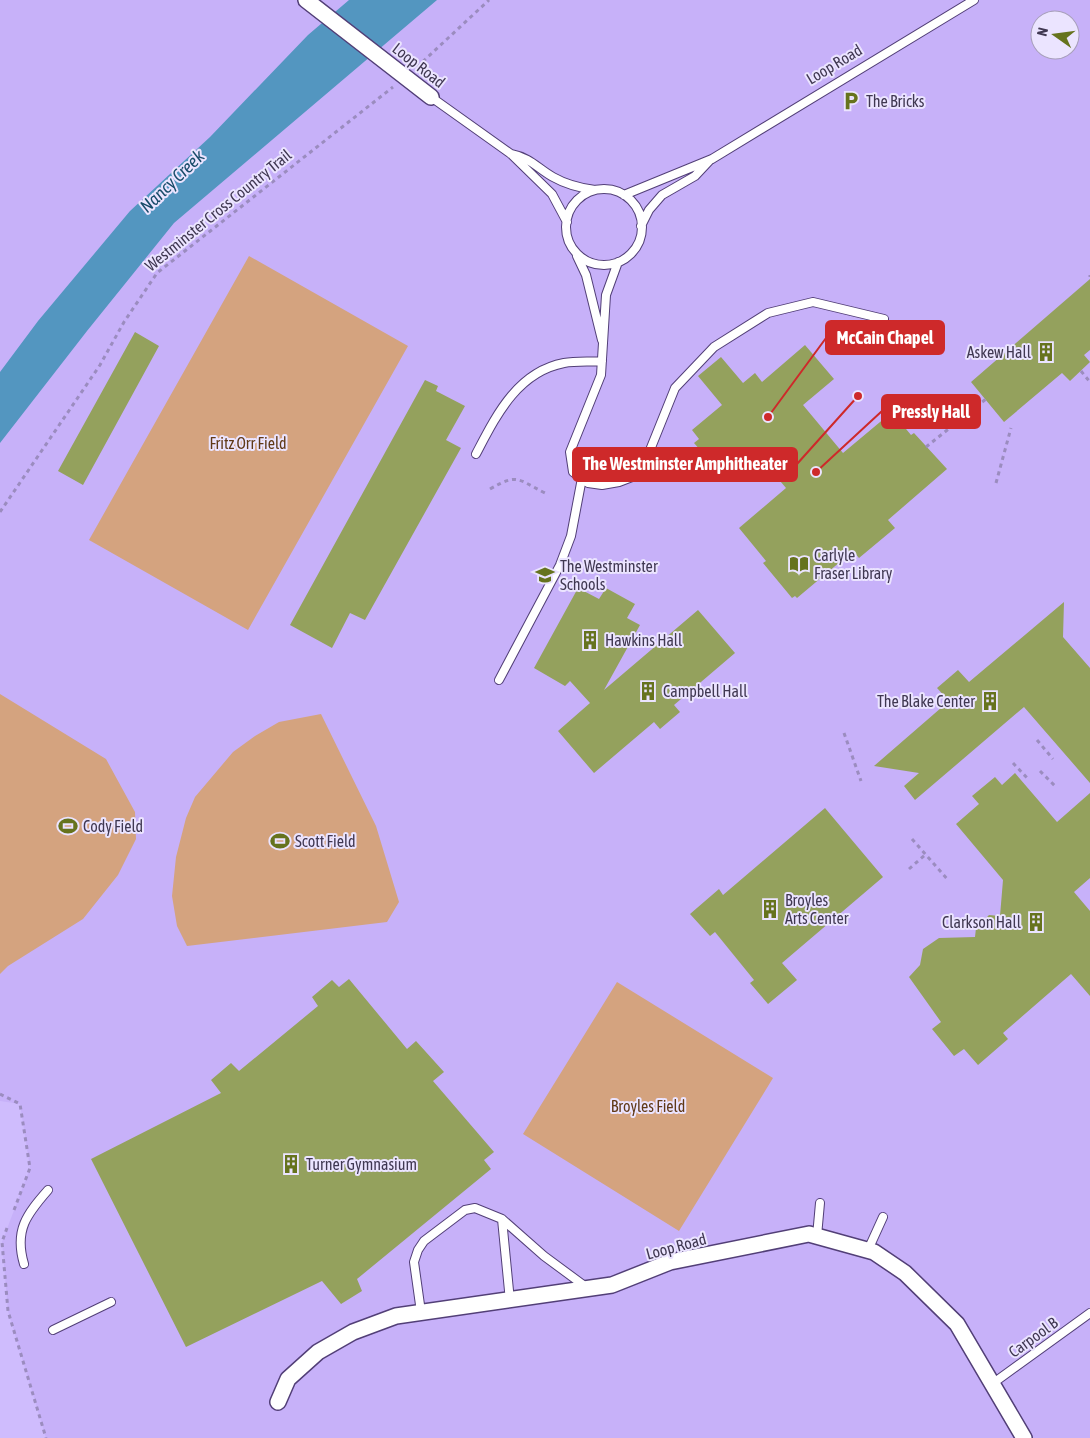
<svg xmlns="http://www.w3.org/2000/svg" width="1090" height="1438" font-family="'Asap Condensed',sans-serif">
<rect width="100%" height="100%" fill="#cfbcfd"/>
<!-- built -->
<path fill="#c7b1f9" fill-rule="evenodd" d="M0,0H1090V1438H46L8,1311L2,1242L30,1168L20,1104L0,1101ZM1040,20H1070V50H1040Z"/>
<!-- green -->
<path fill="#d4a37f" d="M249,256L408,346L248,630L89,540Z
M0,694L106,759L135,812L136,839L118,875L83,919L8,966L0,974Z
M321,714L376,826L399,902L387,922L187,946L177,926L172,896L176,857L186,818L195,797L233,752L255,736L279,722Z
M617,982L773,1078L679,1231L523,1134Z"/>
<!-- water -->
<path fill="#5396c0" d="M349,0H437L174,223L87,331L0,443V372L38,321L130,211L210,137L308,35Z"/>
<!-- building -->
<path fill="#94a15d" d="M1090,279V350L1084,355L1090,362L1070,381L1062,373L1004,422L971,382Z
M135,332L159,346L83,485L58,471Z
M805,345L834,379L803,405L843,453L892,412L911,435L914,433L947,469L888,520L895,528L859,558L853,551L797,598L795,596L792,598L763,563L766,561L739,528L786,488L753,449L722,475L694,443L699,439L692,430L722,405L698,376L721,357L743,383L755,373L762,382Z
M425,380L438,386L436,391L465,406L446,440L461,448L365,620L350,613L332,648L290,625Z
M578,588L599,599L606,588L635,604L627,618L640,625L604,690L698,610L735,653L674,705L680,712L660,729L654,722L594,773L558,731L590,703L570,681L565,686L534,668Z
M1064,602L1063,637L1090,668V783L1024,707L915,800L904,786L919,773L874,766L949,701L937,688L958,670L969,682Z
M1015,773L1057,822L1090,793V878L1074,892L1090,911V996L1071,974L1003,1033L1008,1039L978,1065L964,1049L954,1056L932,1029L941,1022L909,977L920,965L923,949L939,938L975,937L976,928L989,915L1000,916L1003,880L956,824L979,804L972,796L995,777L1002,785Z
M825,808L883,877L782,963L797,980L768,1004L750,983L754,980L715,932L710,936L690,914L719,889L723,895Z
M349,979L407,1049L416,1041L444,1072L433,1081L494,1152L484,1160L491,1169L357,1279L362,1291L341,1304L322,1281L186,1347L91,1159L221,1093L211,1080L231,1063L239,1071L318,1006L312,997L332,980L339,987Z"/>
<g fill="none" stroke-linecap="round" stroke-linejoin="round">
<!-- service casing -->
<g stroke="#523f77" stroke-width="10">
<path id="service" d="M431,97L511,154L552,194L567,222
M511,154C531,158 537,168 553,177C567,185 580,188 595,190
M566 227a38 38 0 1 1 76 0a38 38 0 1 1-76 0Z
M624,195L712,159L974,0
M641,226L649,210L662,195L695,176L710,160
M577,256L586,275L602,340
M618,262L606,295L601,375L570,452L573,472L588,483L602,485L619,482L632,477L646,460L675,388L714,347L768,313L813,302L884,319
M476,454C496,416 517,372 564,363C576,361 590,362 602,361
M499,680L560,565L571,536L582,478
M502,1219L510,1301
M817,1236L820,1203
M868,1250L883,1217
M24,1264C14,1230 27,1214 48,1190
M421,1312L414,1262L418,1250L424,1241L465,1210L475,1208L502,1219L544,1256L586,1287
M53,1330L111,1302
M992,1384L1090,1313"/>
</g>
<!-- minor casing -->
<g stroke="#523f77" stroke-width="18">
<path id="minor" d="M306,0L431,97
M278,1402L288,1379L318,1352L353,1332L396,1316L612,1285L670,1262L809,1234L874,1252L905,1273L957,1324L1024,1438"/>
</g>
<!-- path -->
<path stroke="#9b8cbf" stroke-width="3" stroke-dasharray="4 4" stroke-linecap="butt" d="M417,67L489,0
M1090,275V277
M1081,371L1090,382
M926,447L986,399
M996,483L1011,428
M490,489C518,473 517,479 545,493
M0,512L100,365L124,322L157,273L393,87
M844,733L861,781
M1037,740L1053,759
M1013,763L1029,780
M1040,771L1055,786
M912,839L948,880
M909,869L926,854
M837,916L844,924
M0,1094L20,1104L30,1168L14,1210
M7,1228L2,1242L8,1311L46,1438"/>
<!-- service -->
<use href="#service" stroke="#fff" stroke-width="8"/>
<!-- minor -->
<use href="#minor" stroke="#fff" stroke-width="15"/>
</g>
<!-- icons -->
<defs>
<g id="parking-bare" transform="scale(1.5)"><path d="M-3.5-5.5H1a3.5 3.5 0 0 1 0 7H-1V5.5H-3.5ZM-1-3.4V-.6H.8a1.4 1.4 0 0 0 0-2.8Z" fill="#66731e" stroke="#ebe4ff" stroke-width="2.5" paint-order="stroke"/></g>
<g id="building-bare" transform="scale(1.5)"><path d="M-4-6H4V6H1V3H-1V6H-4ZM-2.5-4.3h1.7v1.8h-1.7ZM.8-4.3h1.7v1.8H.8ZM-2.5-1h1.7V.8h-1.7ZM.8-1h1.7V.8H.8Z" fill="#66731e" stroke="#ebe4ff" stroke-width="2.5" paint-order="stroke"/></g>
<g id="library-bare" transform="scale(1.5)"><path d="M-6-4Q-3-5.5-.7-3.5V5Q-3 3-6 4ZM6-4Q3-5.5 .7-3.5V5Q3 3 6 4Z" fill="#66731e" stroke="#ebe4ff" stroke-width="2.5" paint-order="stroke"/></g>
<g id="school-bare" transform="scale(1.5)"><path d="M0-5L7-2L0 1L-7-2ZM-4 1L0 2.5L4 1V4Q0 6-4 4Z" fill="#66731e" stroke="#ebe4ff" stroke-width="2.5" paint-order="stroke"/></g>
<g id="stadium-bare" transform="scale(1.5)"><path d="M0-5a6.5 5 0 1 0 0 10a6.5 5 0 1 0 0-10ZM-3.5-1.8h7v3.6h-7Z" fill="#66731e" stroke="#ebe4ff" stroke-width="2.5" paint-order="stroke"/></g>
</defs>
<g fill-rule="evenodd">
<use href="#parking-bare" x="851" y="101"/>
<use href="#building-bare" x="1046" y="352"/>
<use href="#library-bare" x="799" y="564"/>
<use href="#school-bare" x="545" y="575"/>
<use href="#building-bare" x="590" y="640"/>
<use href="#building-bare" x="648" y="691"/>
<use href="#building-bare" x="990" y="701"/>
<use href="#stadium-bare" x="68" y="826"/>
<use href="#stadium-bare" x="280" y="841"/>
<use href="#building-bare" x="770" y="909"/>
<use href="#building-bare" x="1036" y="922"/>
<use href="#building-bare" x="291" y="1164"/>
</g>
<g text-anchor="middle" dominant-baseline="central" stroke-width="4" stroke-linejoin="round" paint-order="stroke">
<!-- street labels -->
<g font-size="16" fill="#403852" stroke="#ebe4ff">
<text transform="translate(834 64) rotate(-31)">Loop Road</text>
<text transform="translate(419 65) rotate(38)">Loop Road</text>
<text transform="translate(218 210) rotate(-39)">Westminster Cross Country Trail</text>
<text transform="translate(676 1246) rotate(-15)">Loop Road</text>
<text transform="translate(1033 1337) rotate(-36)">Carpool B</text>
</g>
<!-- poi labels -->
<g font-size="16" fill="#403852" stroke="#ebe4ff" text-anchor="start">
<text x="866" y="101">The Bricks</text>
<text x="1031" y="352" text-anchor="end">Askew Hall</text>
<text x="814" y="555">Carlyle<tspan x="814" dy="18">Fraser Library</tspan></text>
<text x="560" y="566">The Westminster<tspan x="560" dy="18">Schools</tspan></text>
<text x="605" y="640">Hawkins Hall</text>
<text x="663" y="691">Campbell Hall</text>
<text x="975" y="701" text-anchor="end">The Blake Center</text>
<text x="83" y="826">Cody Field</text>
<text x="295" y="841">Scott Field</text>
<text x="785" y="900">Broyles<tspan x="785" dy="18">Arts Center</tspan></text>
<text x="1021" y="922" text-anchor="end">Clarkson Hall</text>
<text x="306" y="1164">Turner Gymnasium</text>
</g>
<!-- park labels -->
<g font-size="16" fill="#603917" stroke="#ebe4ff">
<text x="248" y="443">Fritz Orr Field</text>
<text x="648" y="1106">Broyles Field</text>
</g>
<!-- water labels -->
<g font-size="18" font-style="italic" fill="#184c6a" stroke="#ebe4ff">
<text transform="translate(172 181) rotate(-44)">Nancy Creek</text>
</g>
</g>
<!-- callouts -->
<path fill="none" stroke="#ce292a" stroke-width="2" d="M768 417L826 338M816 472L882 411M858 396L797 464"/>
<g fill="#ce292a" stroke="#ebe4ff" stroke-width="2">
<circle cx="768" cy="417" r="5"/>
<circle cx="816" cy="472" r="5"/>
<circle cx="858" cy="396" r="5"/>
</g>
<g fill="#ce292a" stroke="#ce292a" stroke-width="2">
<rect x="826" y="321" width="118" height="33" rx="5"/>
<rect x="882" y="395" width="98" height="33" rx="5"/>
<rect x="573" y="448" width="224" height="33" rx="5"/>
</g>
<g font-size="18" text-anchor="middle" font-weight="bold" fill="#fff">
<text x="885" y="344">McCain Chapel</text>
<text x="931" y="418">Pressly Hall</text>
<text x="685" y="470">The Westminster Amphitheater</text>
</g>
<!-- north arrow -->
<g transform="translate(1055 35) rotate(284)"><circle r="24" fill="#ebe4ff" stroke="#a79fba"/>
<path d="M0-4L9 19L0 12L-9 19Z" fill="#66731e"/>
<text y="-8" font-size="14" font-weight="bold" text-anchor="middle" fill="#403852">N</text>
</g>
</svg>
